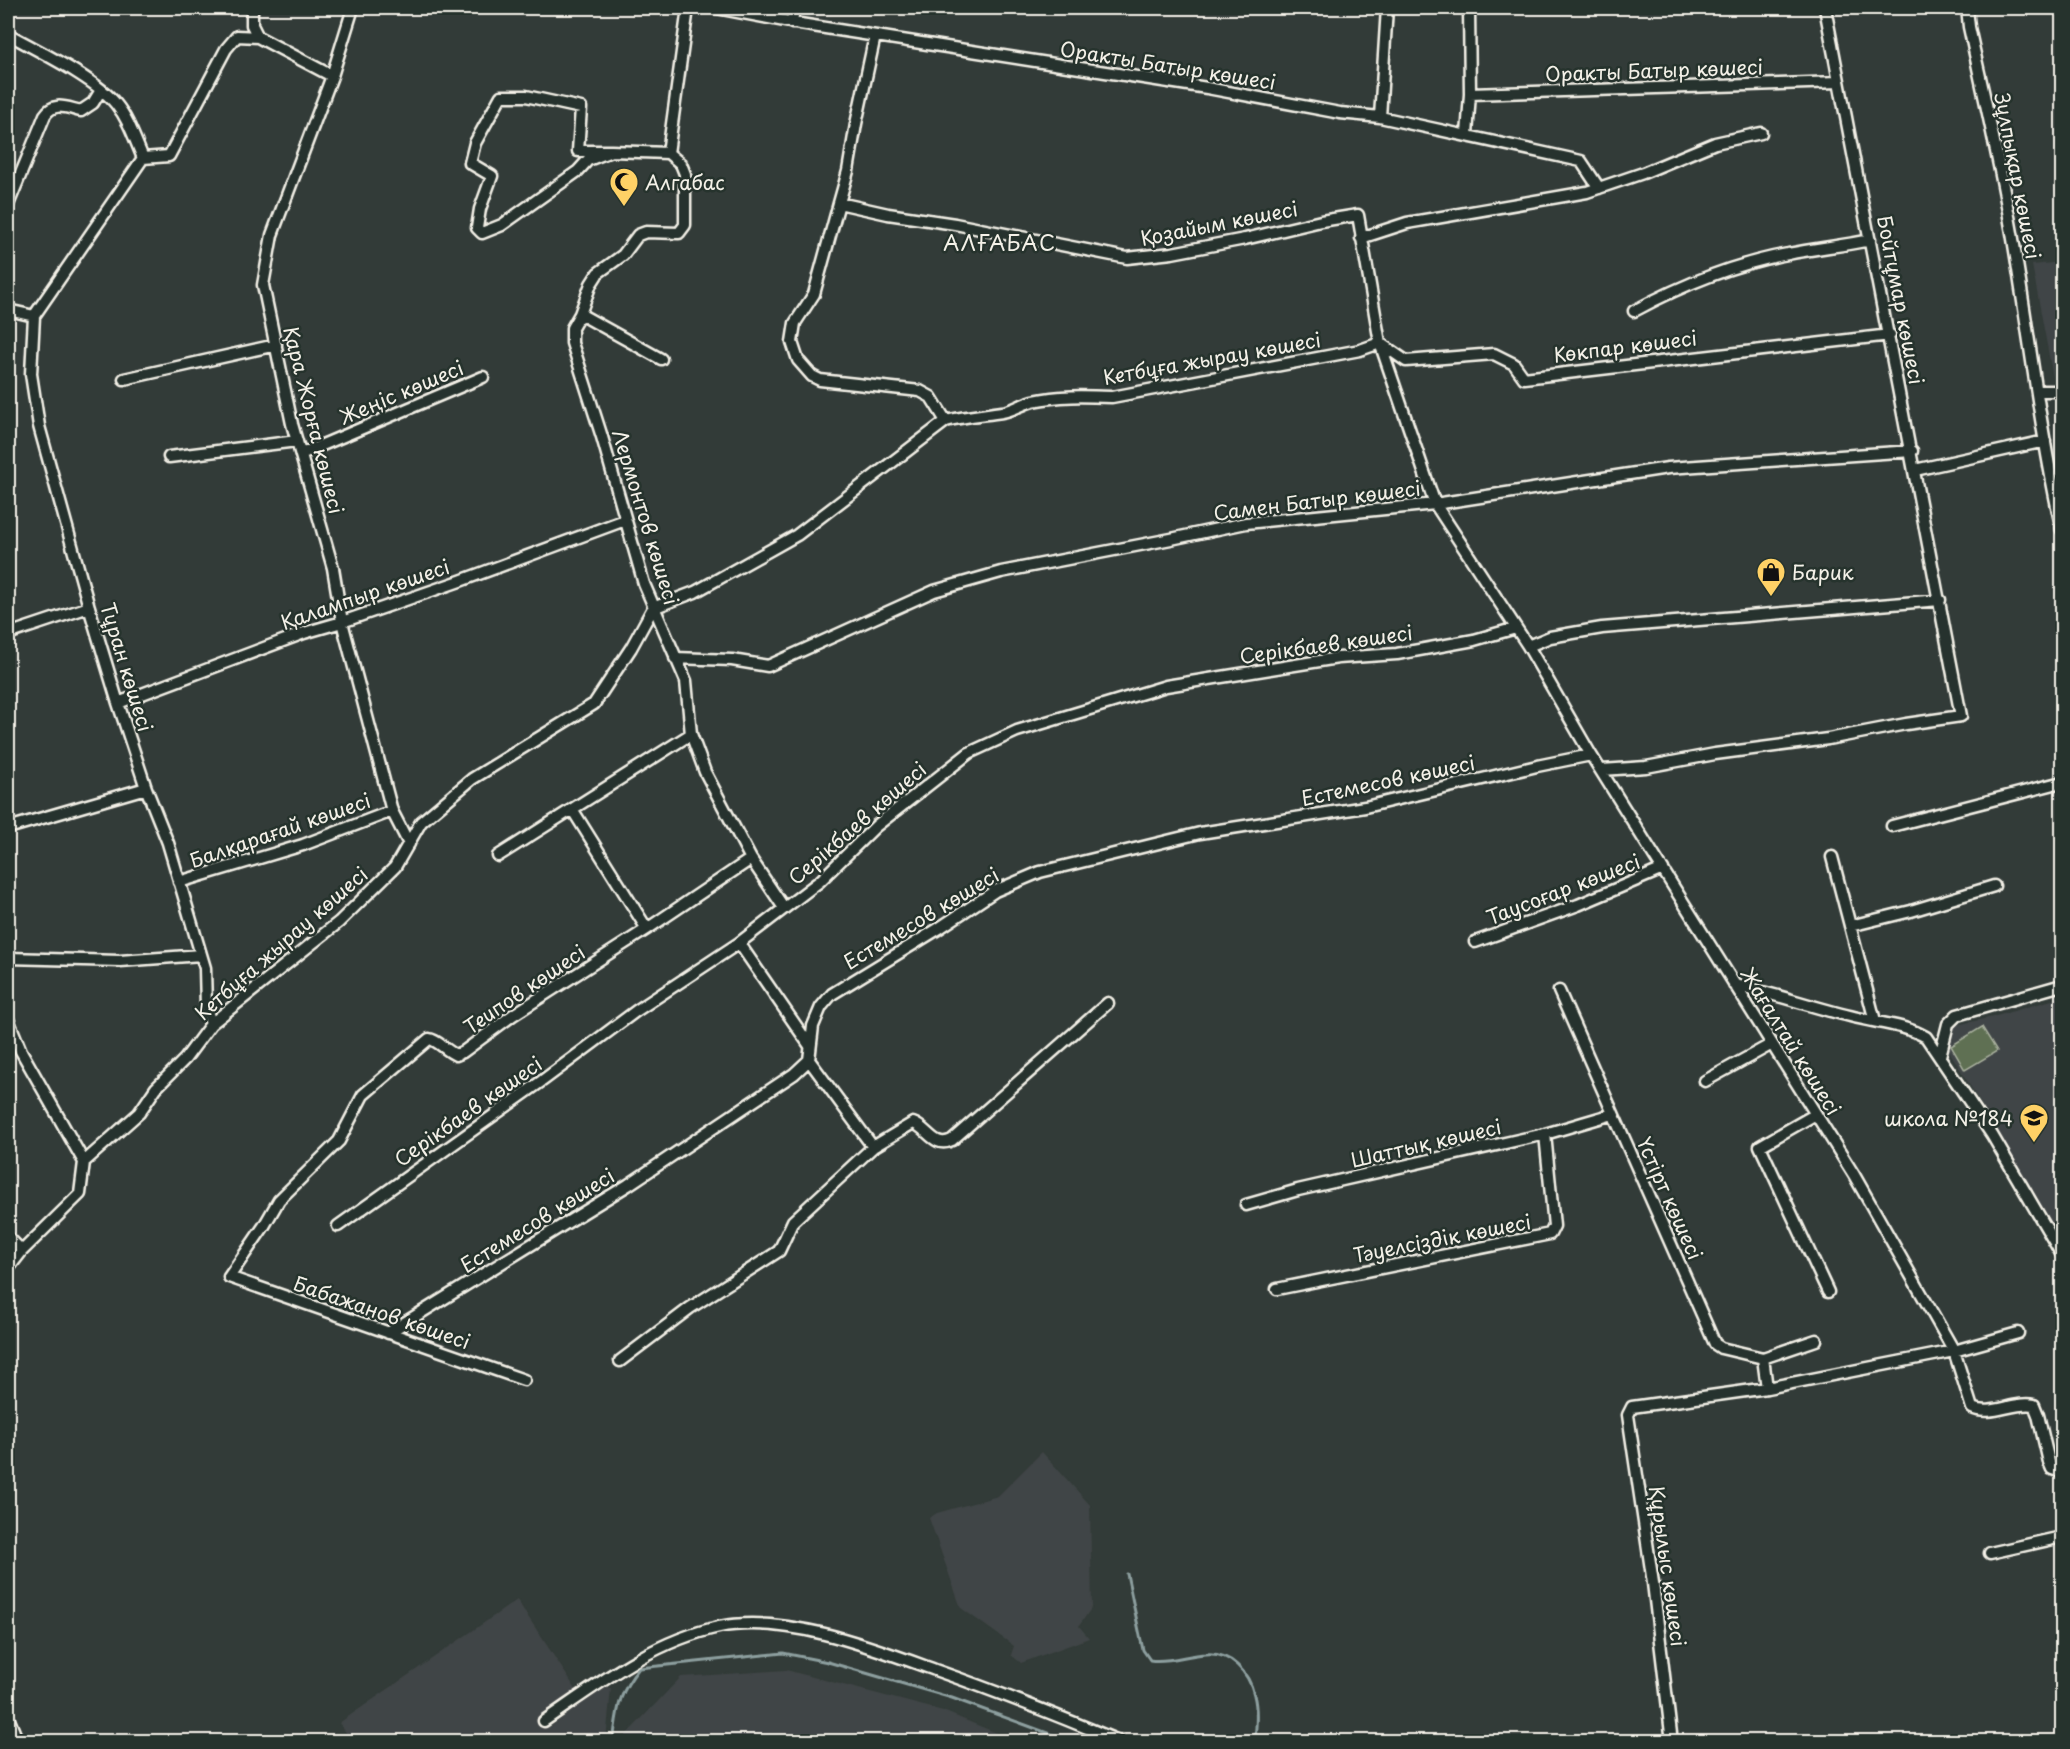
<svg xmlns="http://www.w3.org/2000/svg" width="2070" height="1749" font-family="'Playpen Sans',sans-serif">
<rect width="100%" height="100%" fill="#323b38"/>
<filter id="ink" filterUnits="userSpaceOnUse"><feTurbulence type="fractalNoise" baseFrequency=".0167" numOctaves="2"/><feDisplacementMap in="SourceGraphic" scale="12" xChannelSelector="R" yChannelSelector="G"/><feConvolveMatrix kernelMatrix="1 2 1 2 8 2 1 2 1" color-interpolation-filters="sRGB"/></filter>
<g filter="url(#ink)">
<!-- built -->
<path fill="#404546" d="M2062,262V387L2055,388L2032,265Z
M2062,997V1240L1948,1049L1952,1026L1993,1017Z
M1042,1452L1090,1505L1092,1607L1079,1626L1089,1638L1021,1663L1011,1655L1014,1646L961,1608L929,1518L937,1513L998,1496Z
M517,1600L577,1691L540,1716L550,1727L603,1688H611L606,1741H352L339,1723Z
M786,1670L943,1711L1016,1741H625L624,1737L681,1677Z"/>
<!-- green -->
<path fill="#5e7053" stroke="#a9b09e" stroke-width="1.5" d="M1982,1027L1997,1051L1965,1070L1951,1046Z"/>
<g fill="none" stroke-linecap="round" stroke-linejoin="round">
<!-- stream -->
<path stroke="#8d9f9f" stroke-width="3" d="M1127,1574L1143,1650L1150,1660C1168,1663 1187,1655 1206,1654C1230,1652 1249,1672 1254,1695C1258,1710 1256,1727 1255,1742
M613,1742C618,1708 617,1696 639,1668L783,1653L828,1662L952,1698L1072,1742"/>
<!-- minor casing -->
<g stroke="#f4f1e8" stroke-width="15">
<path id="minor" d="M252,8V25L258,37
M353,8L332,76L272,235L263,285L292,424L333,568L342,622L392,811L409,844
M716,8L800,24L1207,88L1340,113L1380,117L1581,161L1599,188
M1967,8L1969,27C1984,96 2000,164 2012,233C2029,332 2040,432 2062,530
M792,23L794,8
M8,34C38,51 95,78 116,104C129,120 135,140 143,158
M875,36L856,124L848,171L839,203L814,294L795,323L792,342L798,360L812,376L820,380L920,391L931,397L946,421
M1470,94L1839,82
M1380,117L1387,8
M1467,135L1470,94L1469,8
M668,153L688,8
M143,158L169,156L226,49L237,36L258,37L332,76
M839,203L888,214L955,224L1127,258L1172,253L1245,239L1321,221L1358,215L1380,343L1435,504L1528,646L1591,755L1854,1175L1954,1351L1972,1408C1991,1417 2014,1401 2034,1405L2038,1415L2049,1462L2052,1469L2062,1472
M8,205L45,115C54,101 67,108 81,111L93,103L101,90
M1361,238L1407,223L1587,192L1643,173L1715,143L1761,133
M8,310L34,316
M1634,311C1682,285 1734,264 1788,254C1816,248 1843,246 1870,240
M580,314L591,284L598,273L623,255L638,235L646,232L679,233L685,225V174L681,164L668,153L611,151L588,160L578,171L502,225L482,233L477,228L480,209L492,176L470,163L475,143L501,96H526L581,108L578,151H611
M34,316L31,374L39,426L89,607L118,703L146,788L168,843L205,968L206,1007L211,1024
M34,316L143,158
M1380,343L1406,361L1494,354L1514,364L1524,378L1890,335
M661,359L580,314L572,328V343L602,437L644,584L686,681L691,734L705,772L751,859L784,908
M124,379L276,345
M2037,391H2062
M301,454L483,377
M169,457L297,441
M1915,470L2045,441
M8,634L89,607
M1528,646L1550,637L1602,628L1940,600
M675,658L732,660L768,666L934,591L1001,572L1171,539L1246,523L1435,504L1668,468L1912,451
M118,703L304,633L342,622L460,581L625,520
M1602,770L1646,767L1715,754L1828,739L1906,724L1961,716L1825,8
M572,809L647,929
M1892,826L2062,782
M8,828L146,788
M498,856L691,734
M1832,857L1875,1021
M179,882L303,845L392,811
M1850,926L1911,911L1994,886
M1475,942L1578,905L1663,869
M739,943L810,1046
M8,958L120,961L201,955
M1734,985C1774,993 1811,1007 1850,1016C1876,1023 1903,1024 1926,1037L1992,1135L2062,1255
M1559,991L1715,1344L1721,1348L1763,1358L1767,1388
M8,1019L21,1051L84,1162L80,1194L22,1251L8,1269
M1940,1056L1948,1024L1957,1015L2062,985
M809,1060L873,1147
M1705,1081L1772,1044
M1816,1114L1760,1146L1828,1292
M84,1162L139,1113L156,1088L185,1059L211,1024L339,922L395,867L421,822L472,779L594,704L631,648L653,608L695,592L797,535L946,421C965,416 982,415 1002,412C1012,411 1022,404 1033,401C1059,395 1085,396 1112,397L1360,350L1380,343
M1246,1205L1298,1190L1545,1134L1613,1114
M338,1226L542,1081L636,1011L739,943L820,881L876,826L969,753L1017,731L1166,686L1338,658L1397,654L1474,640L1516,628
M8,1237L22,1251
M1277,1289L1550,1234L1554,1226L1545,1134
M388,1333L628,1185L794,1074L809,1060L813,1026L821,1007L832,994L938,929L995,891L1040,872L1200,833L1365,807L1537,766L1591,755
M1763,1358L1816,1340
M620,1361L690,1308L779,1251L793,1221L873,1147L913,1123C928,1128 934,1149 952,1140L1108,1003
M524,1380L229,1277L264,1226L279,1200L339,1141L363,1095L429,1039C438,1040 446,1051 456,1055L463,1052L513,1015L647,929L751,859
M1990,1553L2062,1537
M8,1717L18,1742
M544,1721C598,1684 653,1641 719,1627C786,1614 872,1647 935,1670C998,1692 1059,1716 1121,1742
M1672,1742L1653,1583L1628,1415L1632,1407L1767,1388L1954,1351L2018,1333"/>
</g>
<!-- minor -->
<use href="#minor" stroke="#26332d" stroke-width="10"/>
</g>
</g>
<!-- icons -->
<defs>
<g id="mosque-pin" transform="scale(1.5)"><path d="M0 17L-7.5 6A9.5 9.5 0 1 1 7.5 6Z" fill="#ffd166" stroke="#26332d"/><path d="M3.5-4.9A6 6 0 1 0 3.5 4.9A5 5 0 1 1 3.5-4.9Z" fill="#111"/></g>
<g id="shop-pin" transform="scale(1.5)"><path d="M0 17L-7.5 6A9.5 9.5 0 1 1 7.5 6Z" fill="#ffd166" stroke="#26332d"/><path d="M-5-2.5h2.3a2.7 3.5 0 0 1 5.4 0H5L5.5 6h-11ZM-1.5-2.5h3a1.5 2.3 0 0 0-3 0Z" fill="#111"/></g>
<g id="school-pin" transform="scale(1.5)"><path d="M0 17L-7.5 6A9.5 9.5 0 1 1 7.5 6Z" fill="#ffd166" stroke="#26332d"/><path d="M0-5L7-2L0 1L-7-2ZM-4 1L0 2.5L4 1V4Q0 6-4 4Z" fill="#111"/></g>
</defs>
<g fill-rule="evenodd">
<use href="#mosque-pin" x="624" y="182"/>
<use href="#shop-pin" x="1771" y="572"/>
<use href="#school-pin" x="2034" y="1118"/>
</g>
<g text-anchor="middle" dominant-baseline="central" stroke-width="5" stroke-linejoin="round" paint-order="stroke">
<!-- street labels -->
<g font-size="20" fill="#f4f1e8" stroke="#26332d">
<text transform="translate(1168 65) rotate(9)">Оракты Батыр көшесі</text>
<text transform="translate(1654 70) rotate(-2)">Оракты Батыр көшесі</text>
<text transform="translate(2018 176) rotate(79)">Зұлпықар көшесі</text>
<text transform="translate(1219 223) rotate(-11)">Қозайым көшесі</text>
<text transform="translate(1901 300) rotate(79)">Бойтұмар көшесі</text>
<text transform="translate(1625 346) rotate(-7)">Көкпар көшесі</text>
<text transform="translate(1212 358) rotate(-10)">Кетбұға жырау көшесі</text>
<text transform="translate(401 392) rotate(-23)">Жеңіс көшесі</text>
<text transform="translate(314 420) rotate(76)">Қара Жорға көшесі</text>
<text transform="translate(1317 500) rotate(-7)">Самен Батыр көшесі</text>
<text transform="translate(646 517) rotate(73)">Лермонтов көшесі</text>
<text transform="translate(365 594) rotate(-19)">Қалампыр көшесі</text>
<text transform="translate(1326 644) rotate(-8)">Серікбаев көшесі</text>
<text transform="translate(127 667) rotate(73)">Тұран көшесі</text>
<text transform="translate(1388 780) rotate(-12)">Естемесов көшесі</text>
<text transform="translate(857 823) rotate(-41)">Серікбаев көшесі</text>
<text transform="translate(280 830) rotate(-19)">Балқарағай көшесі</text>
<text transform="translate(1563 889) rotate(-21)">Тауcоғар көшесі</text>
<text transform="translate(921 918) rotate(-31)">Естемесов көшесі</text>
<text transform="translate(281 943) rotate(-41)">Кетбұға жырау көшесі</text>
<text transform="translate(524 989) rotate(-34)">Теипов көшесі</text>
<text transform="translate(1791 1041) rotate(58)">Жағалтай көшесі</text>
<text transform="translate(468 1111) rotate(-35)">Серікбаев көшесі</text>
<text transform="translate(1426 1143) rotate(-13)">Шаттық көшесі</text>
<text transform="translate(1670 1198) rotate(66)">Үстірт көшесі</text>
<text transform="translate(537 1220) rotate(-32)">Естемесов көшесі</text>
<text transform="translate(1442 1238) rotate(-11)">Тәуелсіздік көшесі</text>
<text transform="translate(382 1312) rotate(19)">Бабажанов көшесі</text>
<text transform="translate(1668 1566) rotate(82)">Құрылыс көшесі</text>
</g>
<!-- poi labels -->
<g font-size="20" fill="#f4f1e8" stroke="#26332d" text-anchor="start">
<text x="645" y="182">Алгабас</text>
<text x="1792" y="572">Барик</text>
<text x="2013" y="1118" text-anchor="end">школа №184</text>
</g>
<!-- neighbourhood labels -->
<g font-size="21" letter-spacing="1.5" fill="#f4f1e8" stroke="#26332d">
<text x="1000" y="242">АЛҒАБАС</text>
</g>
</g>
<!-- margin -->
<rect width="2070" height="1749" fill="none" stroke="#26332d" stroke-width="30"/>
<rect x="15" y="15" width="2040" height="1719" fill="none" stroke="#f4f1e8" stroke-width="2" filter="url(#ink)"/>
</svg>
